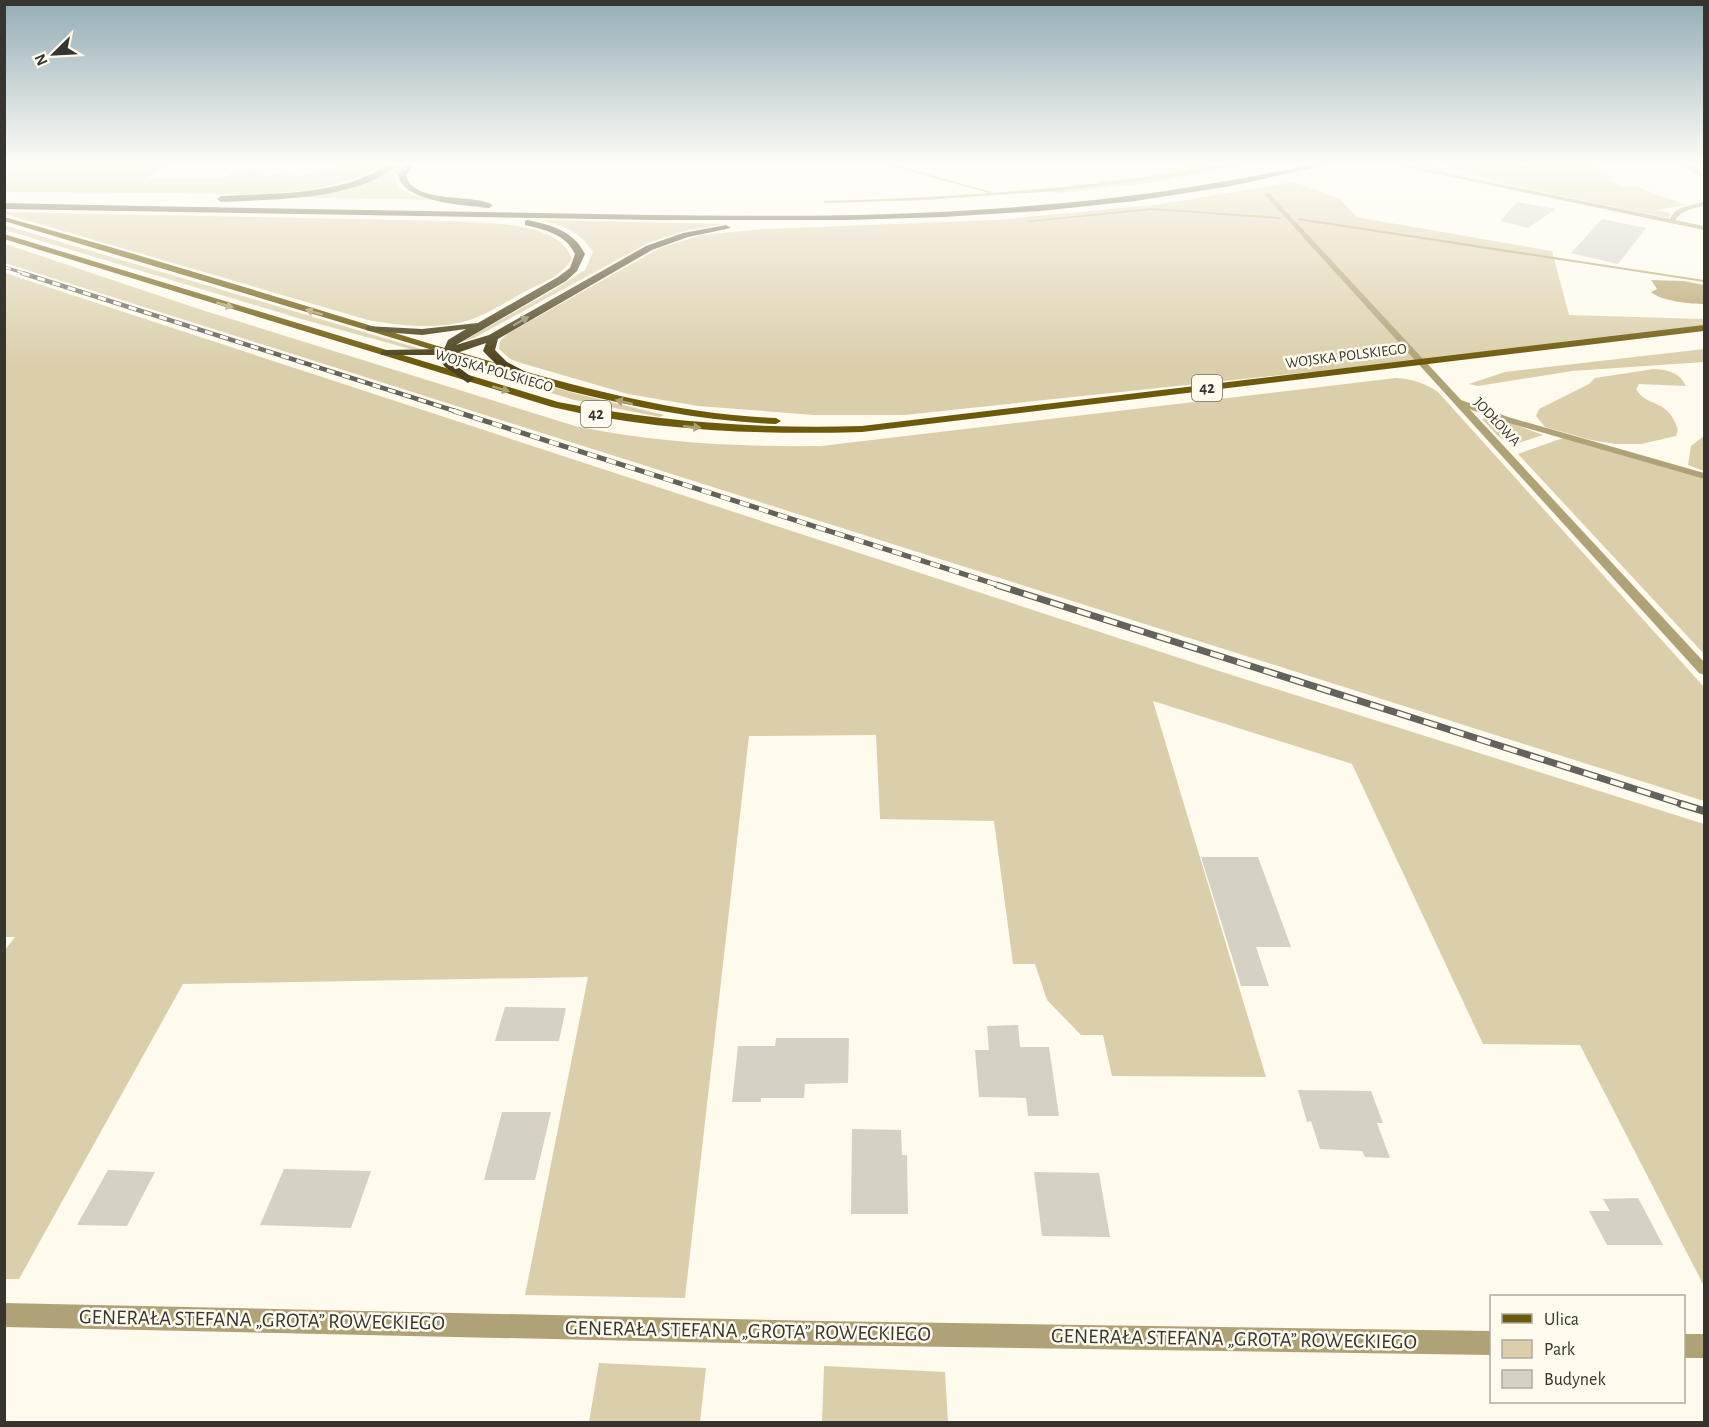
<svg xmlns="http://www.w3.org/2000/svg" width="1709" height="1427" font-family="'Alegreya Sans',sans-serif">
<rect width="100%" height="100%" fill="#fefaee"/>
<!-- green -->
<path fill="#dbcfab" d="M5,164H169L147,178H225L233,172H248L261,167L255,172H266L262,175L271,176L284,170L282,174L299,176L335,167L339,164H386C322,201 241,194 170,193C115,193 60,192 5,192V185L11,181H5Z
M400,164H405L394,178C400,195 420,197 435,200L291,197L374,179Z
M1184,164H1251L1149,183L1055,193L1049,191V189L1073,187L1072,184H1098L1097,181L1117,180L1188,170Z
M1426,164L1445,171L1502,183L1436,164H1588L1609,173L1612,177H1606L1621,186L1637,187L1686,205L1655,210L1671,213L1668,218L1412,165Z
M1293,182L1340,199L1356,217L1552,251L1569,315L1704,319V326L1413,361L904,415H814L698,406L628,394L521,363L510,359L499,349L500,341L507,334L660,248L702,235L765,229L996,220L1155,205Z
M4,212L450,221C486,224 530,221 561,242C566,246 569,253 572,258C563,275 545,282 528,290C509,300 490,313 470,320C437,330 401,326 368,320L5,214Z
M542,220L724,224L684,231L648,243L474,338L461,342L552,291L585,270L593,252C578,230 567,228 542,220Z
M4,225L421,349L414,350L301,319L5,230Z
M5,244L205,311L575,426C657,443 738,447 821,446L1396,378C1412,379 1425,383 1438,392L1704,687V801L5,263Z
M5,273L1216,670L1704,824V1286L1580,1045L1483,1044L1352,764L1153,701L1266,1077L1112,1076L1103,1035H1081L1047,1000L1035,964H1013L994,821L880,819L876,735L749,736L685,1298L525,1295L588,977L183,984L19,1279H5L4,951L15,937H4Z
M1704,349V362L1572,371L1478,386L1469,384L1505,372Z
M457,359L574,393L664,415L660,417L574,400L460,365L454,361Z
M1654,369C1668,370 1679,372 1686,386L1639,384L1636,389C1648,409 1668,397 1678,430L1676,436L1641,444H1615L1591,440L1545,427L1536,416L1539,409L1589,384L1595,378Z
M1491,416L1543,435L1512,445L1498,436L1482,419Z
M1704,436V471L1688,465L1691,446Z
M1563,438L1704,479V654L1518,454Z
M599,1363L706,1368L700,1422H589Z
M824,1366L945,1372L948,1422H822Z"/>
<!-- water -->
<path fill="#b5a36c" d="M1651,280L1684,281L1704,285V304C1690,304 1661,301 1651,292L1657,289Z"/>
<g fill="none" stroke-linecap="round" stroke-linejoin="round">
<!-- stream -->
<path fill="#b5a36c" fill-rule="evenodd" d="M884,164H891L992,192L989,193Z
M1232,164H1241L1178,176L1056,191L925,200L825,203L823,202L825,201C962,197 1097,188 1232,164Z
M1152,208L1280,217L1282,218L1280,219L1152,210L1029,222L1027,221Z
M1299,218L1704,280V282L1297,220Z"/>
</g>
<!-- building -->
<path fill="#d5d1c5" d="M1517,202L1556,209L1528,228L1500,221Z
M1602,219L1646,228L1618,264L1571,253Z
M1201,857H1258L1291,947H1256L1269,986H1241Z
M505,1007L566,1008L559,1041H495Z
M1018,1025L1020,1047H1049L1059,1116H1028L1026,1098L979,1097L975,1050H989L987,1026Z
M776,1038H849L848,1083L805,1084L804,1098H761V1102H732L738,1046H775Z
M1298,1090L1371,1091L1383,1123H1377L1390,1158L1365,1157L1362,1151L1320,1149L1311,1121L1307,1122Z
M502,1112H551L535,1180H484Z
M852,1129L901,1130L902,1155H907L908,1214H851Z
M284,1169L371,1171L351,1228L260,1225Z
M108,1170L155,1172L127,1226L77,1225Z
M1034,1172L1099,1173L1110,1237L1042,1236Z
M1638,1198L1663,1245H1607L1589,1211H1610L1603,1199Z"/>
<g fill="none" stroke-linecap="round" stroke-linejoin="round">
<!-- service -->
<path fill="#b0a277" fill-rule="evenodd" d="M1704,202V206C1691,209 1681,210 1674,222L1669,221C1675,206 1689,206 1704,202Z
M1455,400H1461L1508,417L1704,473V479L1502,421L1455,404Z"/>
<!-- minor -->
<path fill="#b0a277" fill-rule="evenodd" d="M1389,164H1402L1704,226V230Z
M1679,164H1687L1704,174V178Z
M1265,193H1269L1704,662V675L1699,673L1265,195Z
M4,1303L822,1321L1492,1331V1355L822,1345L4,1327Z
M1684,1334H1704V1358H1684Z"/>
<!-- primary -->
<path fill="#6d590a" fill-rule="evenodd" d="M4,217C147,256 289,301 431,344C545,377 656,413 776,418L781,421L776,424C706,421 638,408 569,391L4,221Z
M4,234L558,402C659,422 759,429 862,426L1704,325V331L862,432C758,435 654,431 552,407L4,239Z"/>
<!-- motorway -->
<path fill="#4d421e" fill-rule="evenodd" d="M389,164H398C358,201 273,199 221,202L217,199L221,196C276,193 341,196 389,164Z
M406,164H415L406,175C413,205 474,193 493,205L489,208C465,205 404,203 398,175Z
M1314,164H1330L1231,186L1135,201L1040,211L943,217L847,220H654L4,209V203C183,207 361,210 539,213C706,216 874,220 1040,205C1133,198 1223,183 1314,164Z
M528,220C551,225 574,231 585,254L577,271L566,281L456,345L489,335L646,246L683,233L726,225L731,228L688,237L652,250L498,339L495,350L507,362L526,372V376C511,379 493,362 483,351L486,343L454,354L452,360L453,363L474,379L468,383L445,367L440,360L442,355H381V351L385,350L444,349L448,340L466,329L422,335L370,331L366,330V326L422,329L478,323L558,277L570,268L575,254C566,234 545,230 525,225V221Z"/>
<!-- rail-far4 casing -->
<g stroke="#64625c" stroke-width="3">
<path id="rail-far4" d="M4,267L27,274"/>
</g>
<!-- rail-far3 casing -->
<g stroke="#64625c" stroke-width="4.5">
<path id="rail-far3" d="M22,273L458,412"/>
</g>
<!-- rail-far2 casing -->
<g stroke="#64625c" stroke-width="5">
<path id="rail-far2" d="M454,411L1001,586"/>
</g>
<!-- rail-far1 casing -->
<g stroke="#64625c" stroke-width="7">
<path id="rail-far1" d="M997,585L1685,805"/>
</g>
<!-- rail casing -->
<g stroke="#64625c" stroke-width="8">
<path id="rail" d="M1681,804L1704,811"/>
</g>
<!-- rail-far4 -->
<use href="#rail-far4" stroke="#fefaee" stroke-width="2" stroke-dasharray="7" stroke-linecap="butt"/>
<!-- rail-far3 -->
<use href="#rail-far3" stroke="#fefaee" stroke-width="3" stroke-dasharray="8" stroke-linecap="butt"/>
<!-- rail-far2 -->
<use href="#rail-far2" stroke="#fefaee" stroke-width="4" stroke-dasharray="10" stroke-linecap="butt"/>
<!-- rail-far1 -->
<use href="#rail-far1" stroke="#fefaee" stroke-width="4.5" stroke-dasharray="14" stroke-linecap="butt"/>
<!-- rail -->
<use href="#rail" stroke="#fefaee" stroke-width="5" stroke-dasharray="16" stroke-linecap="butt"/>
</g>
<!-- one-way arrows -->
<defs><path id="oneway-solid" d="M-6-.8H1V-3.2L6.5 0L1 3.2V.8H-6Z" transform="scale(1.5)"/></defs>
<g fill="#aea171">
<use href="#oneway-solid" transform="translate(225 305) rotate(17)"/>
<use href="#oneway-solid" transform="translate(314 312) rotate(-163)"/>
<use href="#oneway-solid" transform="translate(501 389) rotate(16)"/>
<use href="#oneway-solid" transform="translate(624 402) rotate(-167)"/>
<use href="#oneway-solid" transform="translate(692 427) rotate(5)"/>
</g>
<use fill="#948c71" href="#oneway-solid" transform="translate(521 321) rotate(-30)"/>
<!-- sky -->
<linearGradient id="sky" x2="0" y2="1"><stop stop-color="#93adb6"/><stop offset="0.45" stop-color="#fffdf7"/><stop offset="1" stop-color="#fffdf7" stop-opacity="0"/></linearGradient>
<rect width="1709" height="364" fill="url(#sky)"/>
<g text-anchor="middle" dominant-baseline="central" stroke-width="5" stroke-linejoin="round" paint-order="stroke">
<!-- far-street labels -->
<g font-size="15" fill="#363530" stroke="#fefaee">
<text transform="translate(1346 356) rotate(-7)">WOJSKA POLSKIEGO</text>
<text transform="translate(494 371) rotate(16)">WOJSKA POLSKIEGO</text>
<text transform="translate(1497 422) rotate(47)">JODŁOWA</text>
</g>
<!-- shield labels -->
<g fill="#fefaee" stroke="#727069" stroke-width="1.5">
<rect x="1192" y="375" width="30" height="26" rx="4.5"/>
<rect x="581" y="401" width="30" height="26" rx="4.5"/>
</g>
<g font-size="16" font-weight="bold" fill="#363530">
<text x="1207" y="388">42</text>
<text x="596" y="414">42</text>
</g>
<!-- near-street labels -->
<g font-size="21" fill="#363530" stroke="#fefaee">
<text transform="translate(262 1320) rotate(1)">GENERAŁA STEFANA „GROTA” ROWECKIEGO</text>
<text transform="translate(748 1331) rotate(1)">GENERAŁA STEFANA „GROTA” ROWECKIEGO</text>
<text transform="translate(1234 1339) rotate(1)">GENERAŁA STEFANA „GROTA” ROWECKIEGO</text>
</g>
</g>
<!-- border -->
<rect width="1709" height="1427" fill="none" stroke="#363530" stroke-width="12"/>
<!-- legend -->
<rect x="1490" y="1295" width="195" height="108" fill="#fefaee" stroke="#aeaba2" stroke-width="1.5"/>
<rect x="1502" y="1314" width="30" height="9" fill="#6d590a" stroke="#aeaba2" stroke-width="1.5"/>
<text x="1544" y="1325" font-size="18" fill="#363530">Ulica</text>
<rect x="1502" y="1340" width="30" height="18" fill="#dbcfab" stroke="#aeaba2" stroke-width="1.5"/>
<text x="1544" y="1355" font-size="18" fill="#363530">Park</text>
<rect x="1502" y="1370" width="30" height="18" fill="#d5d1c5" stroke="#aeaba2" stroke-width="1.5"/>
<text x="1544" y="1385" font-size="18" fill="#363530">Budynek</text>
<!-- north arrow -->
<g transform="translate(54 54) rotate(246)" stroke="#fefaee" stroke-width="4.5" paint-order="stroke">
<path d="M0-4.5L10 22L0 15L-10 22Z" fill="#363530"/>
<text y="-9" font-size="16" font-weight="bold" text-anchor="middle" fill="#363530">N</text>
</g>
</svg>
